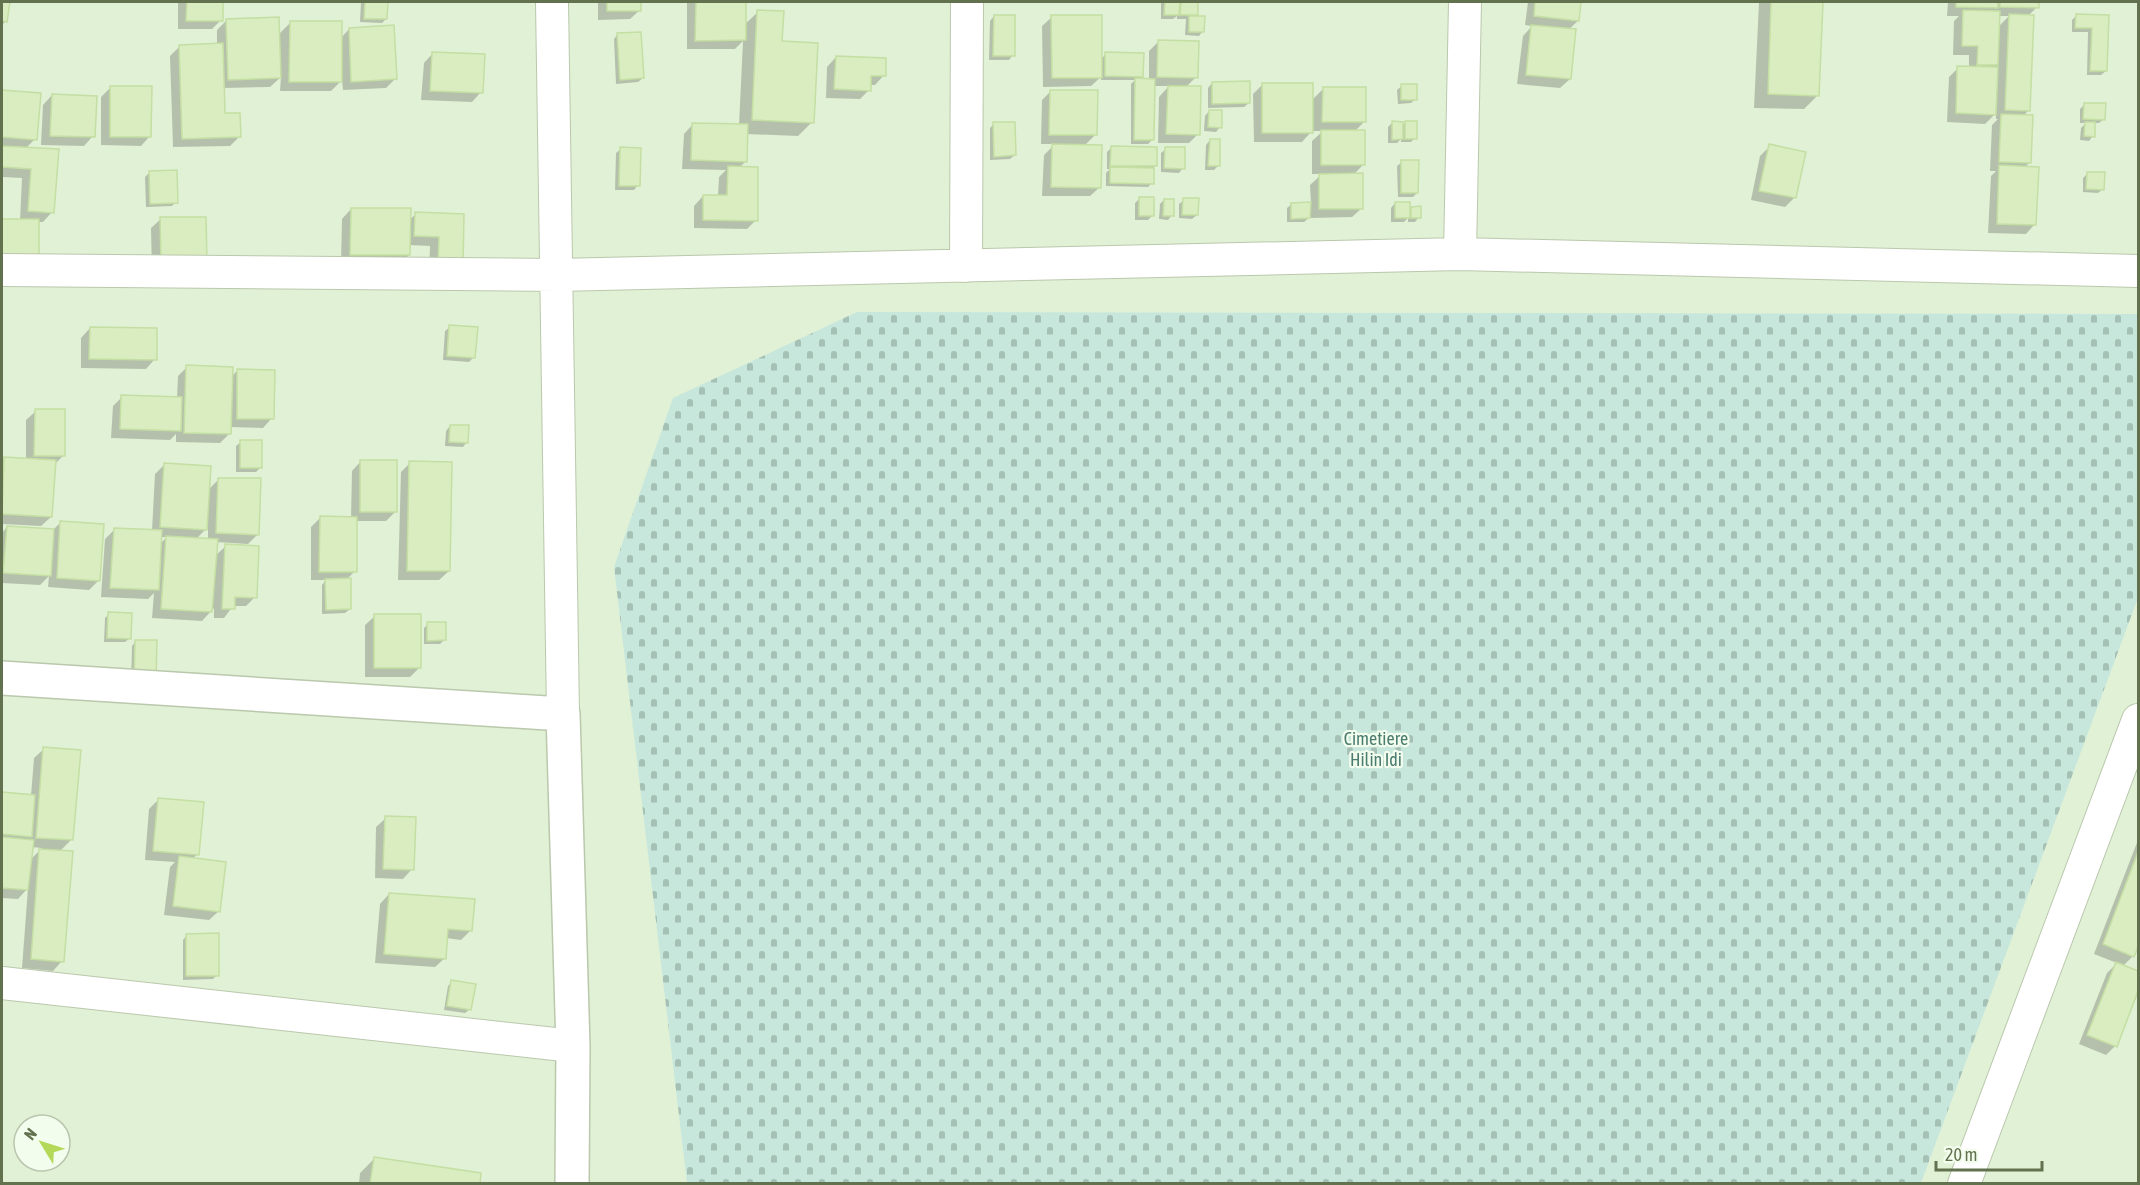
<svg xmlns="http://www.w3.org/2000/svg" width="2140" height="1185" font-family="'Asap Condensed',sans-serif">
<defs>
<pattern id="cemetery-stones" width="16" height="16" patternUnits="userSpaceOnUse" patternTransform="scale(1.5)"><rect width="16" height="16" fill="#c7e7dc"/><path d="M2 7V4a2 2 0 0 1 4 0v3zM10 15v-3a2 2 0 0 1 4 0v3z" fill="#a5c0b5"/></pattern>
</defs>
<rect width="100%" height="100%" fill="#edfae7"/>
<!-- residential -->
<path fill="#e1f1d6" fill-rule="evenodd" d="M2,2H2138V1183L2,1184ZM24,1125H60V1161H24Z"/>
<!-- cemetery -->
<path fill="url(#cemetery-stones)" d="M857,312L2138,314V598L1921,1183H687L614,567L673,398Z"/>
<!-- shadow -->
<path fill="#0003" fill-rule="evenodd" d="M2,2H8L6,21L2,25Z
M178,2H222L221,20L212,29H178Z
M361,2H386V19L382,23L360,22Z
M598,2H640V10L630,19L598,20Z
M687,2H744V25L758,12L781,43L812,122L798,136L746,134V161L739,168L756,220L747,229L694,228V206L703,196H718L719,177L726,170L682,169L684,134L693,124L739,125L743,41L735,49H687Z
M1161,2H1196V17L1203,31L1199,36L1185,35L1186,19H1177V16L1173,19H1161Z
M1528,2H1580L1578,21L1568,30L1570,79L1560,88L1517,84L1523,36L1532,26L1525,25Z
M1759,2H1821L1818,95L1804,109L1754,108Z
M1948,2H2038L2037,7L2028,16L2029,110L2023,116L2030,162L2024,168L2035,224L2026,234L1988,233L1991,176L1996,171H1990L1992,125L1998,119H1996V113L1985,124L1947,122L1949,77L1958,68H1969V55H1953L1954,21L1959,16H1947ZM1998,16H2009L1998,27Z
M2077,15L2108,16L2106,71L2101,75H2087L2088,32H2072V20Z
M994,16L1013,55L1009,60H989L990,21Z
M1052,17L1101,59L1106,54L1142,76L1138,80H1149V51L1158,42L1196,77L1186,87L1198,134L1189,143H1158L1159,97L1169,86H1153V139L1148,144H1131V84L1135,80H1101V77L1091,86L1043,87L1042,26Z
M226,21L278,35L290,23L341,38L349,29L395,79L386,88L343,90L342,80L331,91H280L281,77L270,87L223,88L224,115L240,136L230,146L173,147L170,56L179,47L217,45V30Z
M618,34L643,78L638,82L616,84L614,39Z
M433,53L481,92L472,102L421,100L424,63Z
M836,57L884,75L875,85H869V90L860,99L826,98L827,67Z
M1212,83L1249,103L1244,107L1208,108V88Z
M1263,84L1312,100L1323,89L1365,121L1355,131L1364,164L1353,175L1362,208L1352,217L1311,218V216L1304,222H1287V208L1292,204H1311L1310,185L1322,174H1312V141L1323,131H1312L1302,142H1254L1253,94Z
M1402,86L1416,99L1411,103L1398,104L1397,90Z
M111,87L150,136L141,146L101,145V97Z
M2,91L39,94L35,139L26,148L52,212L43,222H38L2,272V220L20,221L22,178L2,177Z
M1051,91L1095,135L1083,147L1100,187L1090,196H1042L1044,155L1055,144H1041L1042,100Z
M52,95L93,136L84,146L41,145L43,105Z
M2085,104L2104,119L2099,123H2094L2093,136L2089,141L2080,140L2081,128L2086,123H2080V109Z
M1209,111L1220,127L1216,132L1204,131L1205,116Z
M1392,123L1401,127L1405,123L1415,138L1411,142H1401V139L1397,143H1388V127Z
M994,124L1015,155L1010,159L990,160V128Z
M1210,140L1218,166L1214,170H1205L1206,145Z
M1770,146L1795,197L1785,207L1751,200L1760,156Z
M1112,147L1155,166L1153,168L1152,183L1148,187L1106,186V173L1110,169H1107V152Z
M621,149L638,185L634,190H615L616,153Z
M1166,149L1183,168L1179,173L1161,172V153Z
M1402,162L1417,193L1413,197H1398L1397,166Z
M149,173L176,202L172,206L146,207L145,177Z
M2088,173L2103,189L2098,193L2083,192V178Z
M1140,198L1152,216L1148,220H1135V203Z
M1164,200L1172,215L1168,220L1159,219L1160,204Z
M1184,200L1197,215L1192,219L1179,218V204Z
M1395,203L1408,212L1412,208L1419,217L1415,222H1408V218L1404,222H1391V208Z
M351,209L409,220L416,214L463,216L429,276L430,246L409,245V255L400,264H341L342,219Z
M205,218L152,273L151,228L161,219Z
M450,327L474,357L469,362L443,360L445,331Z
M90,328L155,359L146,369L81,368V338Z
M187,367L231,377L238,370L272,418L263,428L230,427V433L220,443L176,442V434L170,440L111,438L113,406L122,397L177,399L178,376Z
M36,411L63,456L55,464L51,517L41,526L2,524V461L4,458L26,460V420Z
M450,426L467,442L463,447L445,446L446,431Z
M241,442L261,467L256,472H236V446Z
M361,461L395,512L386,521H355V571L346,580L350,609L345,613L322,614V585L326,580H311V527L320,518H351L352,471Z
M410,463L449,571L439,580H398L401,472Z
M164,465L208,490L219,479L258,534L248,544L216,542L215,556L226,546L255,597L246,606H233L224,618H214V608L202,621L152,618L154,593L148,599L101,597L105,539L114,530L152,531L155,474ZM208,527V540L196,539ZM160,537H167L160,544Z
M61,522L99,580L89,590L48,587L49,576L40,585L2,583V533L7,527L53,530Z
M109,614L130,638L125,642H104L105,618Z
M375,616L420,667L410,677H365V625Z
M428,624L444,640L440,644H424V628Z
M136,641L155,681L131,685L132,646Z
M44,749L71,840L59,852L62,961L53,971L22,968L28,888L18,899L2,898V794L31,796L34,758ZM31,847L42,848L30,860Z
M158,800L198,854L192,859L219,911L209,920L164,915L170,867L175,862L145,860L149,809Z
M386,818L412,869L403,879L375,878L376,827Z
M2138,840V943L2133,956L2123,966L2138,972V987L2115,1046L2106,1055L2079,1044L2107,973L2117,963L2094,954Z
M389,894L471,930L461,940L446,938L445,958L435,967L375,963L380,904Z
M187,935L217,975L213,979L183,980V940Z
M452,982L470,1009L465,1013L444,1010L448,986Z
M374,1159L478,1184H359L360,1173Z"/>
<!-- building -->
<path fill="#d9edc1" stroke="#c4dea3" stroke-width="1.5" d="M2,2H10L7,22L2,21Z
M187,2H223V21H186Z
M365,2H388L387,19H364Z
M607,2H641V11H607Z
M696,2H746V40L695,41Z
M1165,2H1180L1179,15H1164Z
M1181,2H1198V15H1180Z
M1535,2H1581L1579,21L1534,16Z
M1771,2H1823L1819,96L1768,94Z
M1956,2H1998V8L1956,7Z
M2000,2H2039V8L2000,7Z
M757,10L784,11L782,41L818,43L814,123L752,120Z
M1963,10L2000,11L1998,65H1977L1978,46H1962Z
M2009,14L2034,15L2030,111L2005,110Z
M2076,14L2109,15L2107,71H2090L2092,28H2075Z
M994,15H1015V56H993Z
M1051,15H1102V78H1052Z
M1189,16H1205L1204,32H1189Z
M279,17L281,78L228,80L226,19Z
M290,21H342V82H289Z
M394,25L397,79L351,82L349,28Z
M1531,25L1576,29L1571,79L1526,75Z
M641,32L644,78L620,80L617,33Z
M1158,40L1199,41L1198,78L1157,77Z
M223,43L225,113H240L241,137L182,139L179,45Z
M432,52L485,54L483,93L430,91Z
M1105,52L1144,53L1143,77L1105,76Z
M836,56L886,58V76H871V91L834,89Z
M1957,66L1998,67L1996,115L1956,113Z
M1135,78L1155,79L1154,140H1134Z
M1250,81V103L1212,104V82Z
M1262,83H1313V133H1262Z
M1401,84H1417V100H1401Z
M110,86H152L151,137H110Z
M1168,86H1201L1200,135L1166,134Z
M1323,87H1366V122H1322Z
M2,90L41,93L37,140L2,137Z
M1050,90H1098L1097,135H1049Z
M52,94L97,96L95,137L50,136Z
M2084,103H2106L2105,120L2083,119Z
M1209,110H1222V128L1208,127Z
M2001,114L2033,115L2031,163L1999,162Z
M1392,121L1403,122V139L1392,140Z
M1405,121H1417V139H1405Z
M993,122H1015L1016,155L994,157Z
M2085,122H2095V137L2084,136Z
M692,123L748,124L747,162L691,160Z
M1321,130H1365V165H1321Z
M1210,139H1220V166H1208Z
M1052,144L1102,145L1101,188L1051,187Z
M1769,144L1806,152L1796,198L1759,191Z
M2,146L59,149L54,213L28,211L31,169L2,167Z
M1111,146L1157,147V166H1110Z
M620,147L641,148L640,186H619Z
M1165,147H1185V169L1164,168Z
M1401,160H1419L1418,193H1401Z
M1999,165L2039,167L2036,225L1997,224Z
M728,166L758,167V221L703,220V195H727Z
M1110,167L1154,168V184L1110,183Z
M177,170L178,203L150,204L149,171Z
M2087,172H2105L2104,190L2086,189Z
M1363,173V209H1319V174Z
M1139,197H1154V216H1139Z
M1183,198H1199L1198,215H1182Z
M1164,199H1174V216H1163Z
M1311,202L1310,218L1291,219V203Z
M1395,202H1410V218H1395Z
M1421,206V218H1411V207Z
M351,208H411L410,255H350Z
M415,212L464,214L463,268L438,267L439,237L414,236Z
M160,217H206L207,264L161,265Z
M2,219H39V263H2Z
M449,325L478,327L475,358L447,356Z
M90,327L157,328V360L89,359Z
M186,365L233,367L231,434L184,433Z
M237,369L275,370L274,419H237Z
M121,395L182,397L181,431L120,429Z
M35,409H65V456H34Z
M450,425H469L468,443L449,442Z
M240,440H262V468H240Z
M4,457L56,460L52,517L2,514Z
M360,460H397V512H360Z
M409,461L452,462L450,571H407Z
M164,463L211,466L207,530L160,527Z
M218,478H261L259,535L216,533Z
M320,516L357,517V572H319Z
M60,521L104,524L100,581L57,578Z
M7,526L54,529L51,576L3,573Z
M114,528L162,530L159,590L110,588Z
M166,536L218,539L212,612L161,609Z
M225,544L259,546L257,598L235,597V609H222Z
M351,578V609L326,610L325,579Z
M108,612L132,613L131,639L107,638Z
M374,614H421V668H374Z
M427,622H446V640L427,641Z
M135,640H157L156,682L134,681Z
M43,747L81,750L73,840L36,838Z
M2,792L35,795L32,837L2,834Z
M158,798L204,802L199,855L153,851Z
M385,816L416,817L414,870L383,869Z
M2,837L34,840L28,890L2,888Z
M39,849L73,851L64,962L31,959Z
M2138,852V947L2134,957L2103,944Z
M179,856L226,862L220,912L173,906Z
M389,893L475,899L472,931L448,929L446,959L384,954Z
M219,933V976H186V934Z
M2116,962L2138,971V991L2117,1047L2087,1035Z
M451,980L476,984L471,1010L447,1006Z
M374,1157L481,1173L480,1184H370Z"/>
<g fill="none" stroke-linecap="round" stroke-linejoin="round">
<!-- minor casing -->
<g stroke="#bac8ac" stroke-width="34">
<path id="minor" d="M552,2L563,714
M1460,254L1465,2
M966,266L967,2
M2,270L557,275L1460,254L2138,271
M2,983L573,1046
M1964,1184L2138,720"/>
</g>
<!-- tertiary casing -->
<g stroke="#bac8ac" stroke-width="36">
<path id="tertiary" d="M2,678L563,714L573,1046L572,1184"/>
</g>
<!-- minor -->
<use href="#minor" stroke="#fff" stroke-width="32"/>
<!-- tertiary -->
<use href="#tertiary" stroke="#fff" stroke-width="33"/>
</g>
<g text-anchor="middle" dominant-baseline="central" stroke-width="4.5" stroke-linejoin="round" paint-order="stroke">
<!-- park labels -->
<g font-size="18" fill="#4a7c71" stroke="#f3fded">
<text x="1376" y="738">Cimetiere<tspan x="1376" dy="21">Hilin Idi</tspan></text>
</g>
</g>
<!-- border -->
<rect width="2140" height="1185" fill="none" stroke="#63724e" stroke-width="6"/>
<!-- north arrow -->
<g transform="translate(42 1143) rotate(308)"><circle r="28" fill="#f3fded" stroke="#b9c5ad" stroke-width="1.5"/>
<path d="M0-4.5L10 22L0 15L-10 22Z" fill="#b4d958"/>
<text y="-9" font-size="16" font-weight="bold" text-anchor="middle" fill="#63724e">N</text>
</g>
<!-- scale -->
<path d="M1936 1161v9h106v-9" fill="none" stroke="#63724e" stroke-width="3"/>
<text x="1945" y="1161" font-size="18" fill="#63724e" stroke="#f3fded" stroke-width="4.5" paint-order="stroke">20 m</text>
</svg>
